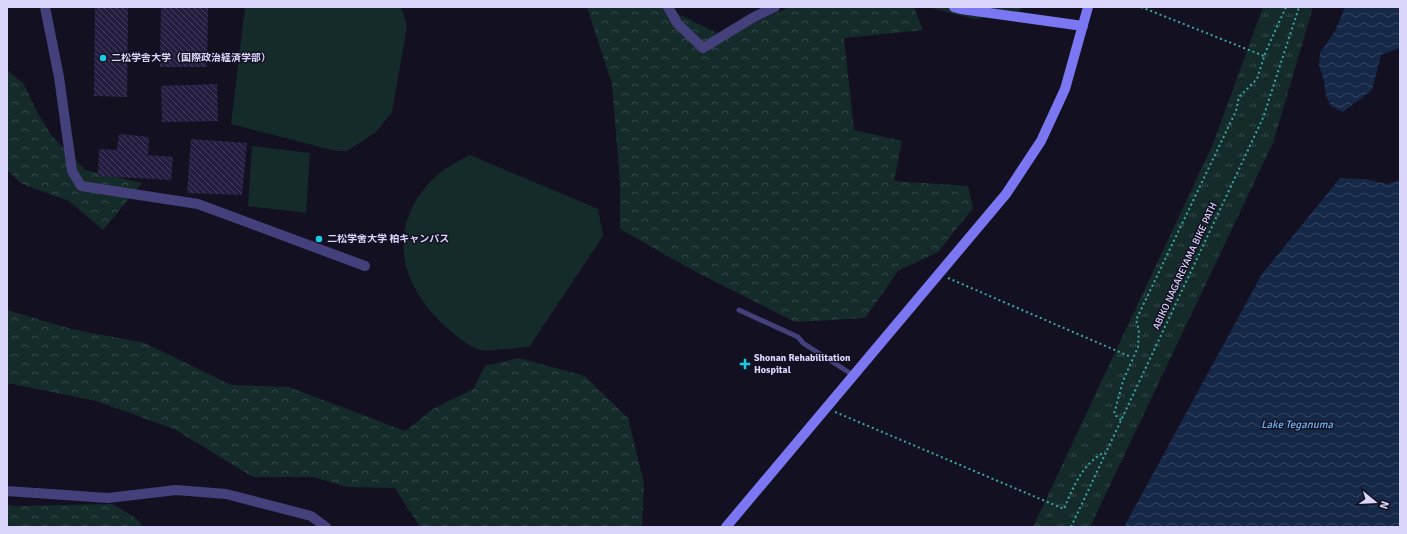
<svg xmlns="http://www.w3.org/2000/svg" width="1407" height="534" font-family="Signika,'Noto Sans JP',sans-serif">
<defs>
<pattern id="forest-crowns" width="20" height="18" patternUnits="userSpaceOnUse"><rect width="20" height="18" fill="#142b2a"/><path d="M2 6a3 3 0 1 1 6 0M12 15a3 3 0 1 1 6 0" fill="none" stroke="#36494a"/></pattern>
<pattern id="park-tufts" width="24" height="20" patternUnits="userSpaceOnUse"><rect width="24" height="20" fill="#142b2a"/><path d="M3 7l-1-3M5 7V3M7 7l1-3M15 17l-1-3M17 17v-4M19 17l1-3" fill="none" stroke="#36494a"/></pattern>
<pattern id="water-waves" width="16" height="10" patternUnits="userSpaceOnUse"><rect width="16" height="10" fill="#152847"/><path d="M0 5q4-4 8 0t8 0" fill="none" stroke="#364662"/></pattern>
<pattern id="building-back-hatch" width="6" height="6" patternUnits="userSpaceOnUse"><rect width="6" height="6" fill="#261e41"/><path d="M-1 5l2 2M0 0l6 6M5-1l2 2" fill="none" stroke="#453e5d"/></pattern>
</defs>
<rect width="100%" height="100%" fill="#131022"/>
<!-- grass -->
<path fill="#142b2a" d="M245,7H397L402,9L407,26L392,112L376,132L347,151H336L231,124Z
M252,146L310,153L306,213L248,206Z
M470,155L598,209L603,236L529,347C518,347 489,352 480,350C466,346 444,326 434,315C397,275 391,224 430,182C441,170 456,162 470,155Z"/>
<!-- forest -->
<path fill="url(#forest-crowns)" d="M587,7H664L723,36L790,7H914L923,30L844,38L854,130L902,141L894,181L968,186L973,208L938,252L898,271L865,318L795,322L694,271L620,229V182L612,84Z
M927,7H1024L1017,12L975,19Z
M7,70L24,84L35,108L51,135L85,170L142,183L103,230L69,201L22,184L7,170Z
M7,310L71,329L145,343L231,385L289,387L405,431L433,409L473,389L485,366L519,358L585,376L628,418L644,483L642,527H420L395,488L347,487L313,477H253L174,429L96,401L7,383Z
M7,504L13,506L112,504L136,518L143,527H7Z"/>
<!-- park -->
<path fill="url(#park-tufts)" d="M1263,7H1313L1273,143L1090,527H1033L1213,144Z"/>
<!-- water -->
<path fill="url(#water-waves)" d="M1345,7H1400V48L1381,55L1372,90L1343,112L1331,106L1326,96L1324,81L1319,65L1320,53L1335,31Z
M1340,178L1365,179L1387,184L1400,180V527H1124L1262,274Z"/>
<!-- building -->
<path fill="url(#building-back-hatch)" d="M95,7H128L127,97L94,96Z
M161,7H208L207,67H160Z
M217,84L218,121L162,122L161,86Z
M119,134L149,137L148,155L173,157L171,180L98,176L99,149L117,150Z
M191,139L247,143L242,195L187,193Z"/>
<g fill="none" stroke-linecap="round" stroke-linejoin="round">
<!-- path -->
<path stroke="#3ba8a4" stroke-width="2" stroke-dasharray="2 3" stroke-linecap="butt" d="M1141,7L1264,56
M948,278L1131,357
M835,412L1064,509C1073,487 1083,463 1105,452
M1121,420L1114,414L1123,381L1138,347L1139,330L1136,320L1236,111L1239,97L1257,79L1266,51L1286,7
M1071,527L1263,118L1299,7"/>
<!-- lane -->
<path stroke="#43407c" stroke-width="5" d="M739,310L798,337L803,343L853,375"/>
<!-- street -->
<path stroke="#43407c" stroke-width="10" d="M45,7L59,77L72,171L81,186L198,204L365,266
M668,7L677,23L703,48L754,17L775,7
M7,491L108,498L176,490L226,494L311,516L326,527"/>
<!-- secondary -->
<path stroke="#7b76f1" stroke-width="10" d="M954,7L961,9L1083,26
M726,527L1006,194L1041,141L1065,89L1088,7"/>
</g>
<!-- markers -->
<g fill="#18cce4" stroke="#131022" stroke-width="1.5">
<circle cx="103" cy="58" r="4"/>
<circle cx="319" cy="239" r="4"/>
<path d="M743 358h4v4h4v4h-4v4h-4v-4h-4v-4h4z"/>
</g>
<g text-anchor="middle" dominant-baseline="central" stroke-width="3" stroke-linejoin="round" paint-order="stroke">
<!-- poi labels -->
<g font-size="10" font-weight="bold" fill="#dad5fb" stroke="#131022" text-anchor="start">
<text x="111" y="58">二松学舎大学（国際政治経済学部）</text>
<text x="327" y="239">二松学舍大学 柏キャンパス</text>
<text x="754" y="358">Shonan Rehabilitation<tspan x="754" dy="12">Hospital</tspan></text>
</g>
<!-- street labels -->
<g font-size="10" fill="#dad5fb" stroke="#131022">
<text transform="translate(1185 266) rotate(-65)">ABIKO NAGAREYAMA BIKE PATH</text>
</g>
<!-- water labels -->
<g font-size="11" font-style="italic" fill="#6eb2f0" stroke="#131022">
<text x="1297" y="424">Lake Teganuma</text>
</g>
</g>
<!-- border -->
<rect width="1407" height="534" fill="none" stroke="#dad5fb" stroke-width="16"/>
<!-- north arrow -->
<g transform="translate(1375 502) rotate(108)" stroke="#131022" stroke-width="3" paint-order="stroke">
<path d="M0-3L7 15L0 10L-7 15Z" fill="#dad5fb"/>
<text y="-6" font-size="11" font-weight="bold" text-anchor="middle" fill="#dad5fb">N</text>
</g>
</svg>
